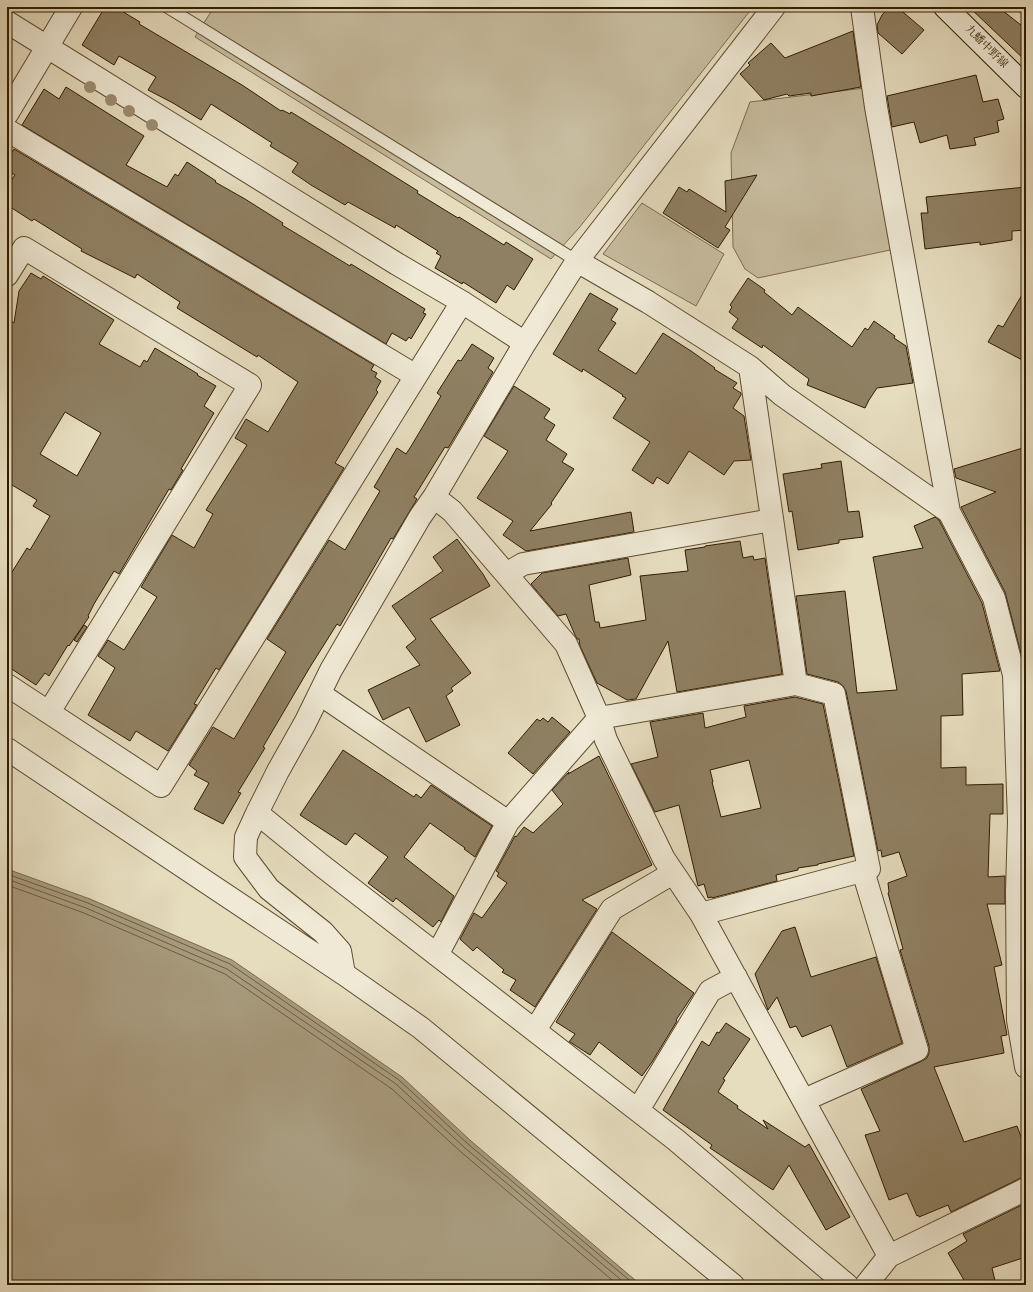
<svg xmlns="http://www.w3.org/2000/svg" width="1033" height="1292" font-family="'Old Standard TT','Noto Serif JP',serif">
<rect width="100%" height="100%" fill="#e6ddbf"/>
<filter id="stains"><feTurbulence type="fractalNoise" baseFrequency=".005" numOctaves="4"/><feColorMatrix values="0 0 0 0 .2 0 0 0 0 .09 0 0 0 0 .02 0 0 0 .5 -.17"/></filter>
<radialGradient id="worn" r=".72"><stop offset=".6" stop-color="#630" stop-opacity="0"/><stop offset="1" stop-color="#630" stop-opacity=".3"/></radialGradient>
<!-- green -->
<path fill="#c7bc9f" stroke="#7c6c50" d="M214,7H753L579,228L551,259L195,37Z
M865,88L895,249L758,278L745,269L733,247L731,153L750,102Z
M642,203L724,254L696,306L603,254Z"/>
<!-- water -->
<path fill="#a89b7e" stroke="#78684c" d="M7,869L90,899L232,960L402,1077L471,1141L641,1285H7Z"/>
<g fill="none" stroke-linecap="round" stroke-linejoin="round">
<!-- shore -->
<path stroke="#6c5c3f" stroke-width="1" d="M7,874L88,903L230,964L399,1080L468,1144L635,1285
M7,879L86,908L227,969L396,1084L465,1148L627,1285
M7,885L84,913L225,974L392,1089L461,1152L618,1285"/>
<!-- stream -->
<path stroke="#78684c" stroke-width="8" d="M1019,7L1026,12"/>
</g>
<!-- building -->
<path fill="#8f8063" stroke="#311c00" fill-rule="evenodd" d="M105,7H115L140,22L139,24L242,85L281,111L282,110L290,114L291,112L333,138L418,191L417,193L458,218L459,217L504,245L506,242L533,259L514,290L507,285L496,303L463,282L462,284L435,268L441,256L436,253L438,251L396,225L395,228L348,202L345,205L311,185L292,172L298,163L270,146L272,143L211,104L201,120L173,103L148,90L156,77L119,56L114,65L82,45Z
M889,7H897L924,30L902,54L878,33L877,25L882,15Z
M969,7H998L1026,29V61Z
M853,31L861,87L811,96V93L789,96L787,94L764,100L740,74L750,65L748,63L771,43L785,58Z
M976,75L983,102L998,99L1004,119L997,121L999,132L974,138L976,145L950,149L947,135L920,143L914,122L892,127L887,96Z
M66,87L144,136L126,165L167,187L175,174L178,176L187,162L216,181L215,182L245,199L283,223L282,225L350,266L351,264L425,309L423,313L426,314L411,339L409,337L406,341L392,333L386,344L22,125L44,89L59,99Z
M14,149L374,365L371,370L377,373L375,377L381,381L376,390L378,392L335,463L344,468L219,670L216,668L194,704L197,705L168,751L136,731L130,741L88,715L115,668L98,656L108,640L124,650L157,597L141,587L172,535L194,548L213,514L206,510L247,445L235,438L246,419L268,432L298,382L258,355L257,357L177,308L180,302L137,274L135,278L81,251L82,249L34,219L32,221L7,205V187L15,175L7,170V160Z
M757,175L725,227L730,230L718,248L663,213L679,187L687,192L689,189L726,212L725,181Z
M1026,187V230L1012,231V240L980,245V242L925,249L921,213H928L926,197Z
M31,273L41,279L43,276L114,320L99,344L140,367L144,360L147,362L155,348L198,374L197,375L216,386L204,406L214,413L181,469L183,470L171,490L169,489L119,574L114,571L94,604L88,616L89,617L69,646L68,645L49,676L45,673L36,685L7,666V580L27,548L30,550L50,516L33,506L37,500L7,482V318L14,323L19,291ZM65,412L101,433L77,476L40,454Z
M748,278L765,290L764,292L792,315L798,307L852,347L865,328L868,330L874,321L895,336L894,338L906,346L913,383L877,388L869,400L865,408L807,385L809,379L763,345L762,348L732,328L738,319L729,312L732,307L730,305Z
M1026,288V362L988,342L998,325L1003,327Z
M590,293L618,309L611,320L616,323L598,350L636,374L663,333L691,351L715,368L714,369L737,383L733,388L741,393V395L733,408L744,416L751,460L734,461L724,475L689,451L668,484L657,477L653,484L632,470L650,442L613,418L626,398L622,396L623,395L583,369L582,372L553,354Z
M472,344L494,358L488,368L493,372L463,423L448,448L445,447L414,497L417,499L393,539L391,538L340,626L337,624L310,667L263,747L265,748L238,792L241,793L223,824L194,809L209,783L194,775L197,771L189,765L213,727L234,739L286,652L267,639L329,540L345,550L380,491L374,487L397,448L406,454L410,448L441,396L437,393L458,360L461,361Z
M514,386L550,409L544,418L555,425L546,440L567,454L562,462L574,469L551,503L552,504L530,531L631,512L634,532L526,551L503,535L513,521L477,498L508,451L484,436Z
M1026,447V664L1024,665L1005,592L961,507L996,492L956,478L954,469Z
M841,461L848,512L859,511L863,537L839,540V543L798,550L792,511L789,512L783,474L822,468L821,464Z
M935,517L939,520L982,603L1000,671L962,674L963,715L941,716V768L966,767V785L1003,784V814H990L988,877L1005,876V904H987L1002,965L994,967L1007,1035L1001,1036L1004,1053L934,1067L964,1142L1017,1126L1026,1150V1177L1021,1178L951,1212L948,1205L919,1217L918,1215L917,1216L907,1193L889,1200L865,1135L880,1131L861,1089L922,1061L927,1058L929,1053V1046L900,950L903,949L888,893L889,892L888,883L907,876L899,852L882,857L881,850L878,851L846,691L843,686L838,682L807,674L796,596L845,591L857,693L897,690L873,557L923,548L914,526Z
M457,539L483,574L490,586L430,619L471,673L451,688L453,691L446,696L460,725L426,742L409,707L383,720L368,690L420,665L406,647L416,639L392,606L443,571L433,557Z
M740,541L743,558L753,556L754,560L765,558L782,674L677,692L668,641L636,699L627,700L597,683L580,646L579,639H577L575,635L566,614L558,616L531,584L542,573L628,558L631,575L589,585L595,622H599L600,628L646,620L640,576L688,571L685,550L705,547V546Z
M84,625L87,627L77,642L74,640Z
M795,697L823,704L854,856L818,864V865L798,868V870L776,875L777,881L712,898V897L708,898L704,884L698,886L679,805L655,812L631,764L658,757L650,722L703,713L705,728L746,717L744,706ZM749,760L761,808L721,817L712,782H713L710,770Z
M552,717L570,732L533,774L508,753L537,719L540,721L543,718L548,722Z
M343,750L414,797L416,794L421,798L431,785L492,826L475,857L464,849L465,848L430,823L404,857L454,896L441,922L439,920L433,927L396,898L393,902L368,883L388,857L355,833L346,845L300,815Z
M599,756L652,865L582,900L597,909L535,1007L510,990L516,980L502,972L504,970L477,947L473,951L460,939L474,913L482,918L507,883L497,876L499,873L496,871L515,836L516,837L524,827L533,833L563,804L552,790L569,772L568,774Z
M795,927L811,977L876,957L902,1043L847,1067L831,1025L802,1037L796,1026L790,1028L777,997L768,1010L755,974L782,931Z
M612,932L694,993L676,1020L677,1021L652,1062L642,1076L599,1042L590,1055L570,1042H569L575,1034L556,1022Z
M726,1023L750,1039L723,1079L725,1080L718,1092L738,1106L737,1108L768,1129L763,1120L805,1147L809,1144L850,1217L826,1230L789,1165L773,1190L710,1148L712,1145L663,1110L702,1041L709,1046L717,1032L719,1033Z
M1026,1203V1257L992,1268L996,1285H967L948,1253L967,1241L963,1234Z"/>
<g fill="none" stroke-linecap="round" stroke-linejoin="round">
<!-- service casing -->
<g stroke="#5e4c30" stroke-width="13">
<path id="service" d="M167,7L577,261"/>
</g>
<!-- minor casing -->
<g stroke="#5e4c30" stroke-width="24">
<path id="minor" d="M774,7L577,261L525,343L434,497L420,517L331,670L305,723L278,771L257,813L321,865L676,1140L847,1285
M862,7L876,107L949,512L994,598L1014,675L1019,821L1017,891L1018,1020L1026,1067
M7,22L397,264L462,302L525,343
M7,114L71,7
M7,130L416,376
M577,261L648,302L750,367L782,395L949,512
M7,275L24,248L250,385L49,712
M434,497L452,511L566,644L599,718L606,740L664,859L701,914L889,1256
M506,574L523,564L772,520
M7,685L161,786L462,302
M320,694L508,822
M7,749L344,974L421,1028L733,1285
M257,813L246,837L245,857L269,889L323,932L340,951L344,974
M701,914L869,869L834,694L796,684
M437,955L508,822L599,718L796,684L750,367
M535,1030L612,909L673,873
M804,1100L917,1050L863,871
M638,1110L710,991L736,977
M866,1285L889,1256L1026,1189"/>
</g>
<!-- secondary casing -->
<g stroke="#311c00" stroke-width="24">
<path id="secondary" d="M945,7L1026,87"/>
</g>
<!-- service -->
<use href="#service" stroke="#efe9d5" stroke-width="11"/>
<!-- minor -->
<use href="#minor" stroke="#efe9d5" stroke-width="22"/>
<!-- secondary -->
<use href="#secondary" stroke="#efe9d5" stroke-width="22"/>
</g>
<!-- trees -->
<g fill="#9b8d70">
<circle cx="90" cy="87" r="6"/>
<circle cx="111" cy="100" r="6"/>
<circle cx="129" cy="111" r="6"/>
<circle cx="152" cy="125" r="6"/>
</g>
<g text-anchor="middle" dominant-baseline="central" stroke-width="3" stroke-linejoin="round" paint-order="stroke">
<!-- street labels -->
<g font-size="11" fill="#311c00" stroke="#efe9d5">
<text transform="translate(986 47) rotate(45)">九蟠中野線</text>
</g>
</g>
<!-- margin -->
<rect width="1033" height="1292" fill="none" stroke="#e6ddbf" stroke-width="24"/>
<rect x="8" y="8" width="1017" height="1276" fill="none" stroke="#311c00" stroke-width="2"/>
<rect x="12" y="12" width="1009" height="1268" fill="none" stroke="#311c00"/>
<rect width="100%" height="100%" filter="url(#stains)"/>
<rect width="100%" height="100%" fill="url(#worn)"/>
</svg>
